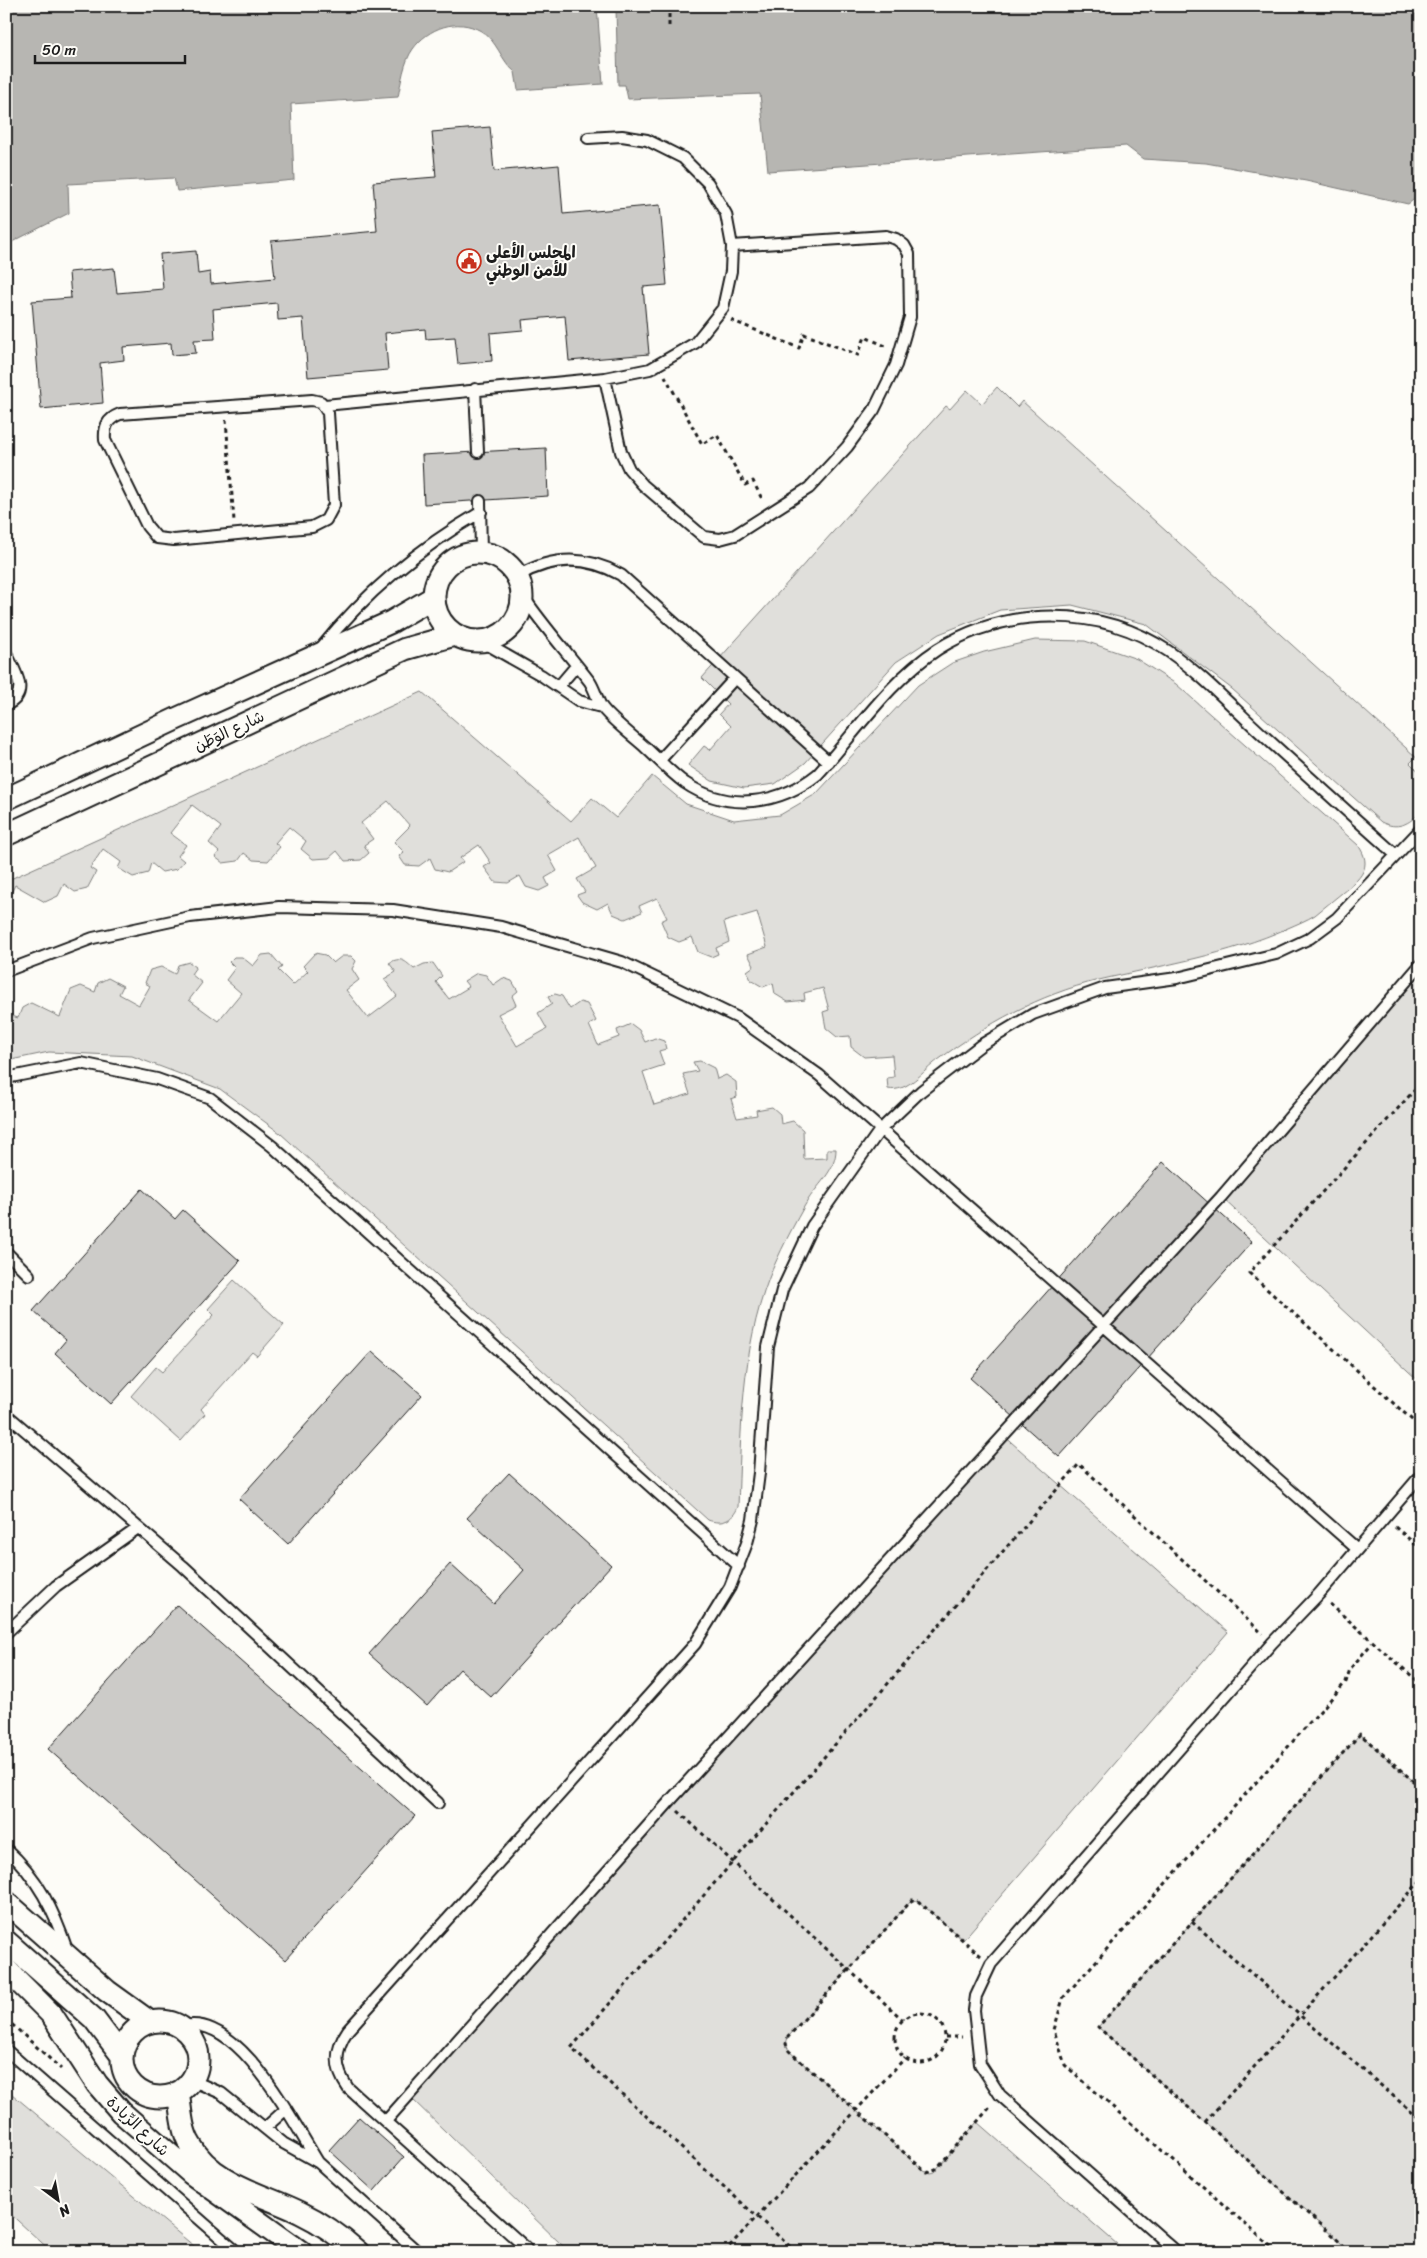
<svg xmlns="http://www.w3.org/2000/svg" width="1427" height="2258" font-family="Sriracha,'Playpen Sans Arabic',sans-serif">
<rect width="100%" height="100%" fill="#fdfcf7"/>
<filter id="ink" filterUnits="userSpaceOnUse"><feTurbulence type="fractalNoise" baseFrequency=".02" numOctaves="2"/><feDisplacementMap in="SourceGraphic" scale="10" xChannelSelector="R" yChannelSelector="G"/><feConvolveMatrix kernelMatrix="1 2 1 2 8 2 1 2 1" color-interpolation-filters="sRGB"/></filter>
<g filter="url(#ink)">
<!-- green -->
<path fill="#e0dfdb" stroke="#7e7e7c" d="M997,387L1017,407L1022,401L1416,757L1410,763L1421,774V811C1409,825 1397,830 1381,822L1232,689L1146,624L1072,605L1000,610L939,634L896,662L805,763L775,784L744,788L712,781L688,765L704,746L710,750L731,726L719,714L728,704L702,678L946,406L950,409L967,390L982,404Z
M1035,640L1085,641L1137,659L1176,684L1358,845C1374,867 1360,879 1342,893C1333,900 1324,908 1315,915C1307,920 1297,924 1288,928C1228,955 1163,965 1099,980C1038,995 988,1023 938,1060C923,1071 907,1093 888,1089L887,1078L894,1077L892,1055L864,1057L851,1047L850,1036L837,1037L826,1028L823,1012L829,1010L823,988L804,993L805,1000L788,1002L775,994L773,983L763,987L751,980L747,971L754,966L748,954L767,947L757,912L724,922L729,942L716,948L718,954L711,957L698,952L692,937L679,942L668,937L661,921L667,918L657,898L639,906L642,912L625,919L613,914L608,903L597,909L582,902L577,895L585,892L577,879L596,868L579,837L548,855L557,871L545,878L549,886L539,891L526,887L520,876L508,883L495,882L484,867L491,863L479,845L460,858L463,862L448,872L435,869L430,858L419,866L405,865L399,856L404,852L394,842L410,826L388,801L361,823L373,839L364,845L369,853L361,860L345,861L337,851L329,858L313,859L301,849L306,841L289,827L275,843L280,847L268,861L253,860L244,853L238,861L223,863L215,857L219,852L209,843L221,827L192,805L170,833L186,845L178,856L184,861L177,869L162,872L151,863L148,873L133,877L118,868L121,862L103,849L90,868L96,872L87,889L75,892L64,884L58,896L45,902L15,885L6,903V881L422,692L571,821L592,798L616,818L652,776L686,804L734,820L780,815L816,794L918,685L952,663L984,652Z
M315,953L325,955L333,963L342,956H351L356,961L352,969L359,980L346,990L368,1018L397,996L384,979L396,972L389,963C401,956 405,961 414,969L424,964L433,963L442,976L436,982L449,999L469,987L464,981L477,973L486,975L493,985L503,978L512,981L518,991L512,996L516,1005L498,1014L517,1046L547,1029L538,1013L552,1004L548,997L555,994L562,996L570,1009L580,1002L587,1004L596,1021L589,1025L598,1045L619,1037L617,1030L631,1024L639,1030L645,1042L655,1038L664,1041L666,1049L659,1051L664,1065L643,1072L654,1105L690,1094L683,1074L698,1071L693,1062L700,1061L714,1068L717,1079L726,1075L736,1082L737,1097L731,1099L737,1118L757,1115L756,1110L772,1107L780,1114L781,1124L793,1121L803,1130L804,1159L827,1158V1149H836C836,1170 819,1183 808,1200C796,1220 777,1257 769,1278C741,1351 741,1431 738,1507C732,1521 722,1525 708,1520L280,1133L220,1089L132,1056L49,1052L6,1061V1014L18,1018L22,1008L31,1003L60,1017L71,990L81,986L95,992L98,983L108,978L123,986L119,994L139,1005L150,986L145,983L150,970L161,967L175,974L178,965L189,962L196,967L191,974L202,983L189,1000L218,1021L241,993L226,980L235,968L229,962L234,957H242L253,966L262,955L271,954L282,967L278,970L293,985L308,971L303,966Z
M1421,971V1383L1221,1197Z
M234,1280L284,1325L257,1356L252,1352L201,1409L205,1414L181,1441L131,1396L156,1367L162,1372L214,1315L208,1309Z
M1003,1435L1228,1632L963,1940L918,1901L912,1900L788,2037L786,2044L789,2051L923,2170L930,2173L934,2172L977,2122L1126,2252H565L564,2247L408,2095Z
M1360,1734L1421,1788V2252H1351L1098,2027Z
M6,2089L201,2252H52L6,2210Z"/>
<!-- water -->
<path fill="#b7b6b2" stroke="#797876" d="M6,6H597L603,84L518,90L515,72C501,61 497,40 481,31C457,17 428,28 413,49C404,61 401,83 398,97L291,104L294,180L177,191L174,178L68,184L69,213L6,245Z
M625,6H1421V194L1408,204L1306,181L1206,163L1143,159L1126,146L768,171L760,94L628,99L625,85H618L616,9H624Z"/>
<!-- building -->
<path fill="#cccbc8" stroke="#1c1c1c" d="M490,127L494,171L559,165L563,214L660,205L667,285L643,287L649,354L569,361L565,316L522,320L523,330L490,333L492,361L458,364L455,337L426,339L425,329L385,333L388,370L308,377L303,318L278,320L277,303L213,309L215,339L194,340L196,353L172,355L171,343L123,347L124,360L100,363L103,403L41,409L32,301L71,298L69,272L114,268L117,293L163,289L160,254L196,251L198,274L210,272L211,284L275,278L271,241L377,231L373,182L436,177L432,132Z
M546,448L548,496L424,504L422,455Z
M1163,1162L1252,1242L1059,1457L970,1378Z
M142,1189L175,1219L183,1210L240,1261L111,1404L55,1353L66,1340L33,1311Z
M372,1351L422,1395L288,1544L239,1499Z
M509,1473L611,1565L491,1697L460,1669L427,1706L369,1654L450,1564L494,1604L524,1570L467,1518Z
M177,1605L415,1816L285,1960L48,1749Z
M359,2117L404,2157L374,2191L329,2150Z"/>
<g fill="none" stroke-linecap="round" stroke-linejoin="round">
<!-- lane casing -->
<g stroke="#1c1c1c" stroke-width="14">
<path id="lane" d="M605,378L621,452L629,469L643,485L704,537L720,539L735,535L809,488L847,447L874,410L896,365L910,317L909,254L904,245L896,239L886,236L732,246
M475,389L478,452
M312,400L321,402L328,413L334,505L326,520L312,527L174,540L157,538L147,526L105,440C104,427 107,419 120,414Z
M325,405L605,378L650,369L695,343L723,308L731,271L732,246L726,214L708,183L683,158L647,140L622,136L588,138
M480,501L481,553
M518,576C552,556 586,555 621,575L829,762
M523,596C543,626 568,653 590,682C595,690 597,699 601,706C608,717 635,738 645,747C658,759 671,773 685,783C728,812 779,805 818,774C856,732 890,680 938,649C1007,606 1100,605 1168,651C1203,675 1233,708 1264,736C1308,776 1352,816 1396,855
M481,641L541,675L579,701L601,707
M321,648C366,592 419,548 481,512
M6,653C15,671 31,694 6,705
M559,686L576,666
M660,760L735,678
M6,971L93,938L190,917L279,907L393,910L501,927L622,962L738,1018L819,1075L1356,1548
M6,1078L81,1063L157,1079L210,1098L272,1146L739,1566
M6,1252L29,1275
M6,1414L183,1566L438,1803
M6,1633L56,1586L138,1528
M6,1849C38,1877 54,1911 67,1950
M181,2027C237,2009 294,2124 318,2162
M6,2050L237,2252
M191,2080L221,2093L283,2143L319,2163L418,2252
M386,2121L669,1802L1221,1197L1421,964
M265,2128L285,2110
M6,2250L8,2252
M528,2252L525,2247L348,2088C334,2068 334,2050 348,2030L695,1644L730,1587L747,1543L753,1520L759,1473L768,1347L782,1290L812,1226L880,1130L921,1091L981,1045L1033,1014L1105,988L1177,978L1276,954L1310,938L1337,918L1421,829
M1177,2252L1000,2095L980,2064L974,2010L976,1996L991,1964L1272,1643L1319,1594L1421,1475"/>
</g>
<!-- street casing -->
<g stroke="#1c1c1c" stroke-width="25">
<path id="street" d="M434 597a44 44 0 1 1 88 0a44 44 0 1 1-88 0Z
M6,799L176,719L391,622L434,597
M6,835L405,649L455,635
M6,1902L107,1991L150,2022
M6,1941L94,2019L122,2056
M6,1969L52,2015L97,2084L121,2112L192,2174L301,2252
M122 2059a38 38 0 1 1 76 0a38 38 0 1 1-76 0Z
M178,2092C181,2109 181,2129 190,2144C212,2184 263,2194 301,2213C322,2223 341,2237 358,2252"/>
</g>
<!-- path -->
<path stroke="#1c1c1c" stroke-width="3" stroke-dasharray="4 4" stroke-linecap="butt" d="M669,6V26
M669,10L710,8
M731,320L799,348L804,334L858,355L865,337L888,347
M665,376L702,444L717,435L745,485L753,481L763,501
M226,420L234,521
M1421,1083L1249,1273L1421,1428
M1395,1527L1421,1549
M1330,1604L1421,1684
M678,1811L903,2020
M1192,1922L1421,2120
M981,1956L918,1901L912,1900L788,2037L786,2044L789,2051L926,2172L936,2169L992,2105
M895 2038a25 25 0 1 1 50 0a25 25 0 1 1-50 0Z
M6,2019L61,2069
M945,2037H962
M1205,2122L1421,1880
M724,2252L905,2058
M796,2252L571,2048L1079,1464L1263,1634
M1277,2252L1065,2065L1054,2030L1063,1998L1346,1682L1350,1669L1373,1642
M1351,2252L1098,2027L1360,1734L1421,1788"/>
<!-- lane -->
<use href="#lane" stroke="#fdfcf7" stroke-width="10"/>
<!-- street -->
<use href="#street" stroke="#fdfcf7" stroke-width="21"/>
</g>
</g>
<!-- icons -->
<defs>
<g id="civic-ring" transform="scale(1.25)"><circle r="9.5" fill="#fdfcf7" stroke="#c8321e" stroke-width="1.5"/><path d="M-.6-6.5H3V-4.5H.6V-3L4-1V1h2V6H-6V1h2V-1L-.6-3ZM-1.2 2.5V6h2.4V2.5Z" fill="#c8321e"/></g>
</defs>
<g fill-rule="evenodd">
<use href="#civic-ring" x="469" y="261"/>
</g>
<g text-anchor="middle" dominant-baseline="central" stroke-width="4" stroke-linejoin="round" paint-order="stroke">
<!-- poi labels -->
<g font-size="16" font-weight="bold" fill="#1c1c1c" stroke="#fdfcf7" text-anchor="start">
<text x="486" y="252">المجلس الأعلى<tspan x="486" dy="18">للأمن الوطني</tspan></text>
</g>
<!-- street labels -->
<g font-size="16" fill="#1c1c1c" stroke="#fdfcf7">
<text transform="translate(229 731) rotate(-25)">شارع الوَطَن</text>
<text transform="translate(138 2126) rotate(43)">شارع الرِّيادة</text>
</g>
</g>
<!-- margin -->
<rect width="1427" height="2258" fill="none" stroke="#fdfcf7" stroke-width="25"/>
<rect x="12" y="12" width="1402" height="2233" fill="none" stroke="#1c1c1c" stroke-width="2" filter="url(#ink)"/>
<!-- north arrow -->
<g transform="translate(58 2200) rotate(148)" stroke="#fdfcf7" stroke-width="4" paint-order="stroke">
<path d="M0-4L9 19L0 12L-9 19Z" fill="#1c1c1c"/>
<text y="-8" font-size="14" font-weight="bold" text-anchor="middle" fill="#1c1c1c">N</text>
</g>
<!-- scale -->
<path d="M35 55v8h150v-8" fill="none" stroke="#1c1c1c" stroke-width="2.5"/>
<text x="42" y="55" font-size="15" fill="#1c1c1c" stroke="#fdfcf7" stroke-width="4" paint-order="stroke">50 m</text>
</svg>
